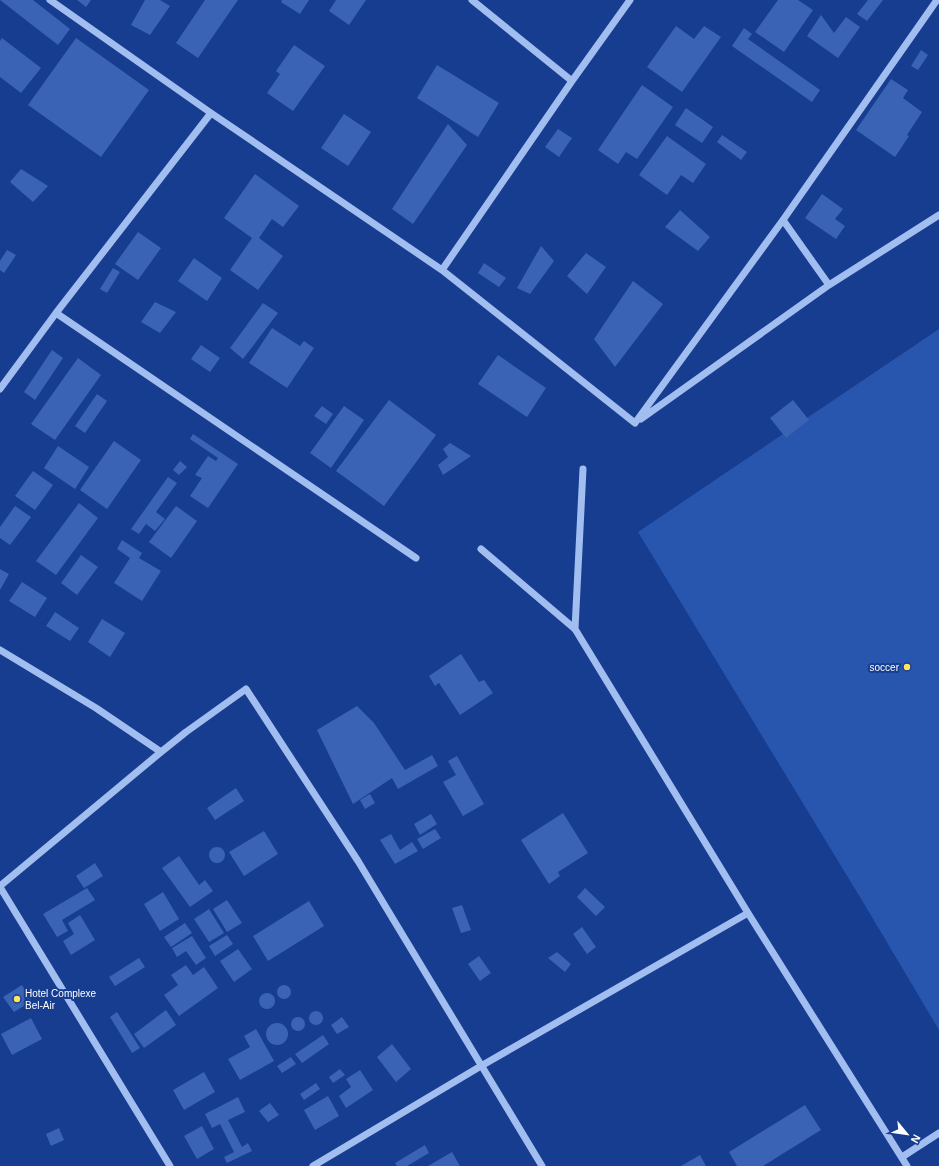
<svg xmlns="http://www.w3.org/2000/svg" width="939" height="1166" font-family="Helvetica,sans-serif">
<rect width="100%" height="100%" fill="#163d8f"/>
<!-- green -->
<path fill="#2855ae" d="M939,329V1030L866,907L638,532Z"/>
<!-- building -->
<path fill="#3a63b6" d="M0,0H33L70,29L58,45Z
M77,0H91L86,7Z
M145,0H160L170,6L150,35L131,25Z
M205,0H238L198,58L176,43Z
M282,0H309L300,14L281,2Z
M336,0H366L349,25L329,11Z
M778,0H798L813,10L784,52L755,32Z
M868,0H883L867,21L857,14Z
M821,15L834,33L846,17L860,27L838,58L807,36Z
M676,26L694,39L704,26L721,37L682,92L647,67Z
M744,28L752,34L748,39L820,90L812,102L732,46Z
M2,38L41,68L21,93L0,77V41Z
M76,38L149,90L101,157L28,105Z
M294,45L325,66L293,111L267,93L280,74L276,71Z
M921,50L928,55L918,70L911,66Z
M437,65L499,103L478,137L417,98Z
M891,79L908,90L903,98L922,112L907,135L909,136L895,157L856,130Z
M642,85L673,107L637,159L626,152L618,164L598,150Z
M686,108L713,127L702,143L675,125Z
M344,114L371,132L348,166L321,148Z
M448,124L467,145L413,224L392,209Z
M558,129L572,138L559,157L545,147Z
M722,135L747,152L741,160L717,142Z
M667,136L706,164L693,183L681,175L667,195L639,175Z
M21,169L48,186L33,202L10,182Z
M255,174L299,206L283,227L272,219L259,238L283,256L258,290L230,270L252,238L224,218Z
M822,194L843,209L835,219L845,226L836,239L805,218Z
M680,210L710,237L698,251L665,227Z
M138,232L161,248L138,280L115,264Z
M541,246L554,261L530,294L517,288Z
M7,250L16,255L4,273L0,270V261Z
M586,253L606,267L587,294L567,276Z
M194,258L222,278L207,301L178,281Z
M484,263L506,278L499,287L478,273Z
M113,268L120,272L107,293L100,289Z
M633,281L663,304L615,367L594,339Z
M155,302L176,312L160,333L141,322Z
M263,303L278,313L243,359L230,348Z
M272,328L300,346L304,341L314,348L287,388L249,363Z
M201,345L220,358L210,372L191,359Z
M52,350L63,358L35,400L24,392Z
M498,355L546,388L527,417L478,384Z
M78,358L101,375L55,440L31,424Z
M97,394L107,401L85,433L75,426Z
M389,400L436,435L384,506L336,471Z
M793,400L809,420L786,438L770,418Z
M322,406L333,414L326,424L314,416Z
M344,406L364,420L331,468L310,453Z
M193,434L238,464L208,508L190,496L202,478L195,475L208,456L216,461L218,458L190,439Z
M114,441L141,460L107,509L80,490Z
M450,443L471,456L443,475L438,465L448,457L443,449Z
M58,446L89,467L75,489L44,468Z
M180,461L187,467L179,475L173,470Z
M33,471L53,485L35,510L15,496Z
M168,477L177,483L156,512L165,519L155,531L146,524L139,534L131,529Z
M79,503L98,518L56,575L36,561Z
M15,506L31,517L10,545L0,538V527Z
M176,506L197,521L171,558L149,542Z
M122,540L142,553L139,558L161,571L142,601L114,583L130,558L117,549Z
M81,555L98,567L77,595L61,583Z
M0,569L9,574L0,590Z
M22,582L47,598L35,617L9,601Z
M55,612L79,628L70,641L46,626Z
M102,619L125,633L110,657L88,642Z
M461,654L479,682L484,680L493,693L460,715L439,683L435,686L429,676Z
M357,706L374,723L405,770L432,755L438,766L398,789L392,778L353,804L317,730Z
M457,756L484,804L463,816L443,782L456,775L448,761Z
M236,788L244,801L215,820L207,808Z
M370,794L375,803L365,809L360,800Z
M563,813L588,853L558,872L560,876L549,884L521,840Z
M431,814L437,824L420,835L414,824Z
M435,829L441,838L423,849L417,839Z
M264,831L278,854L244,876L229,852Z
M391,834L400,850L412,842L418,851L395,864L380,840Z
M209 855a8 8 0 1 1 16 0a8 8 0 1 1-16 0Z
M179,856L199,885L205,880L213,891L190,907L162,868Z
M95,863L103,876L84,888L76,876Z
M87,888L95,900L62,920L68,931L57,937L43,914Z
M585,888L605,907L596,916L577,897Z
M163,892L179,919L160,931L144,904Z
M227,900L242,923L227,932L213,909Z
M309,901L324,926L268,961L253,936Z
M462,905L471,930L461,933L452,908Z
M209,909L224,933L209,942L194,919Z
M80,915L95,940L71,955L63,941L74,934L68,923Z
M185,923L192,933L171,947L164,937Z
M582,927L596,947L587,954L573,934Z
M227,935L233,944L215,956L209,946Z
M192,936L206,958L196,965L186,951L177,957L172,948Z
M238,949L252,969L234,982L220,961Z
M557,952L571,964L565,972L548,958Z
M479,956L491,973L480,981L468,964Z
M139,958L145,967L115,986L109,977Z
M186,965L193,975L204,967L218,988L179,1016L164,995L178,985L171,975Z
M277 992a7 7 0 1 1 14 0a7 7 0 1 1-14 0Z
M22,985L32,1001L14,1012L3,997Z
M259 1001a8 8 0 1 1 16 0a8 8 0 1 1-16 0Z
M166,1010L176,1025L144,1048L134,1034Z
M309 1018a7 7 0 1 1 14 0a7 7 0 1 1-14 0Z
M117,1012L140,1048L132,1053L110,1017Z
M342,1017L349,1027L337,1034L331,1025Z
M291 1024a7 7 0 1 1 14 0a7 7 0 1 1-14 0Z
M31,1018L42,1039L12,1055L1,1034Z
M266 1034a11 11 0 1 1 22 0a11 11 0 1 1-22 0Z
M256,1029L274,1061L240,1080L228,1059L250,1047L244,1036Z
M323,1035L329,1044L302,1063L295,1054Z
M392,1044L411,1069L396,1082L377,1057Z
M291,1057L296,1064L282,1073L277,1066Z
M340,1069L345,1075L333,1083L329,1077Z
M360,1070L373,1090L346,1108L339,1096L351,1087L346,1079Z
M204,1072L215,1092L184,1110L173,1090Z
M316,1083L320,1089L304,1100L300,1094Z
M328,1096L339,1116L315,1130L304,1110Z
M238,1097L245,1112L228,1120L242,1147L248,1143L252,1151L227,1163L224,1157L234,1152L220,1124L212,1128L205,1114Z
M270,1103L279,1115L268,1122L259,1111Z
M805,1105L821,1130L763,1166H737L729,1152Z
M202,1126L214,1149L197,1159L184,1136Z
M59,1128L64,1140L51,1146L46,1134Z
M425,1145L429,1153L407,1166H397L395,1163Z
M452,1152L460,1166H428Z
M700,1155L706,1166H681Z"/>
<g fill="none" stroke-linecap="round" stroke-linejoin="round">
<!-- minor -->
<path stroke="#a2bdf0" stroke-width="7" d="M50,0L211,113L442,270L635,423
M472,0L572,81
M783,220L829,285
M442,270L572,81L630,0
M56,313L416,558
M0,389L56,313L211,113
M641,419L829,285L939,215
M635,423L783,220L937,0
M481,549L575,629L748,913L907,1166
M575,629L583,469
M0,650L96,708L161,752
M0,886L161,752L186,732L246,689L358,861L542,1166
M0,887L170,1166
M902,1157L939,1133
M313,1166L481,1066L748,913"/>
</g>
<!-- markers -->
<g fill="#ffe361" stroke="#163d8f" stroke-width="1.5">
<circle cx="907" cy="667" r="4"/>
<circle cx="17" cy="999" r="4"/>
</g>
<g text-anchor="middle" dominant-baseline="central" stroke-width="4" stroke-linejoin="round" paint-order="stroke">
<!-- poi labels -->
<g font-size="10" fill="#fff" stroke="#163d8f" text-anchor="end">
<text x="899" y="667">soccer</text>
<text x="25" y="993" text-anchor="start">Hotel Complexe<tspan x="25" dy="12">Bel-Air</tspan></text>
</g>
</g>
<!-- north arrow -->
<g transform="translate(907 1134) rotate(119)" stroke="#163d8f" stroke-width="3" paint-order="stroke">
<path d="M0-3L7 15L0 10L-7 15Z" fill="#ffffff"/>
<text y="-6" font-size="11" font-weight="bold" text-anchor="middle" fill="#ffffff">N</text>
</g>
</svg>
